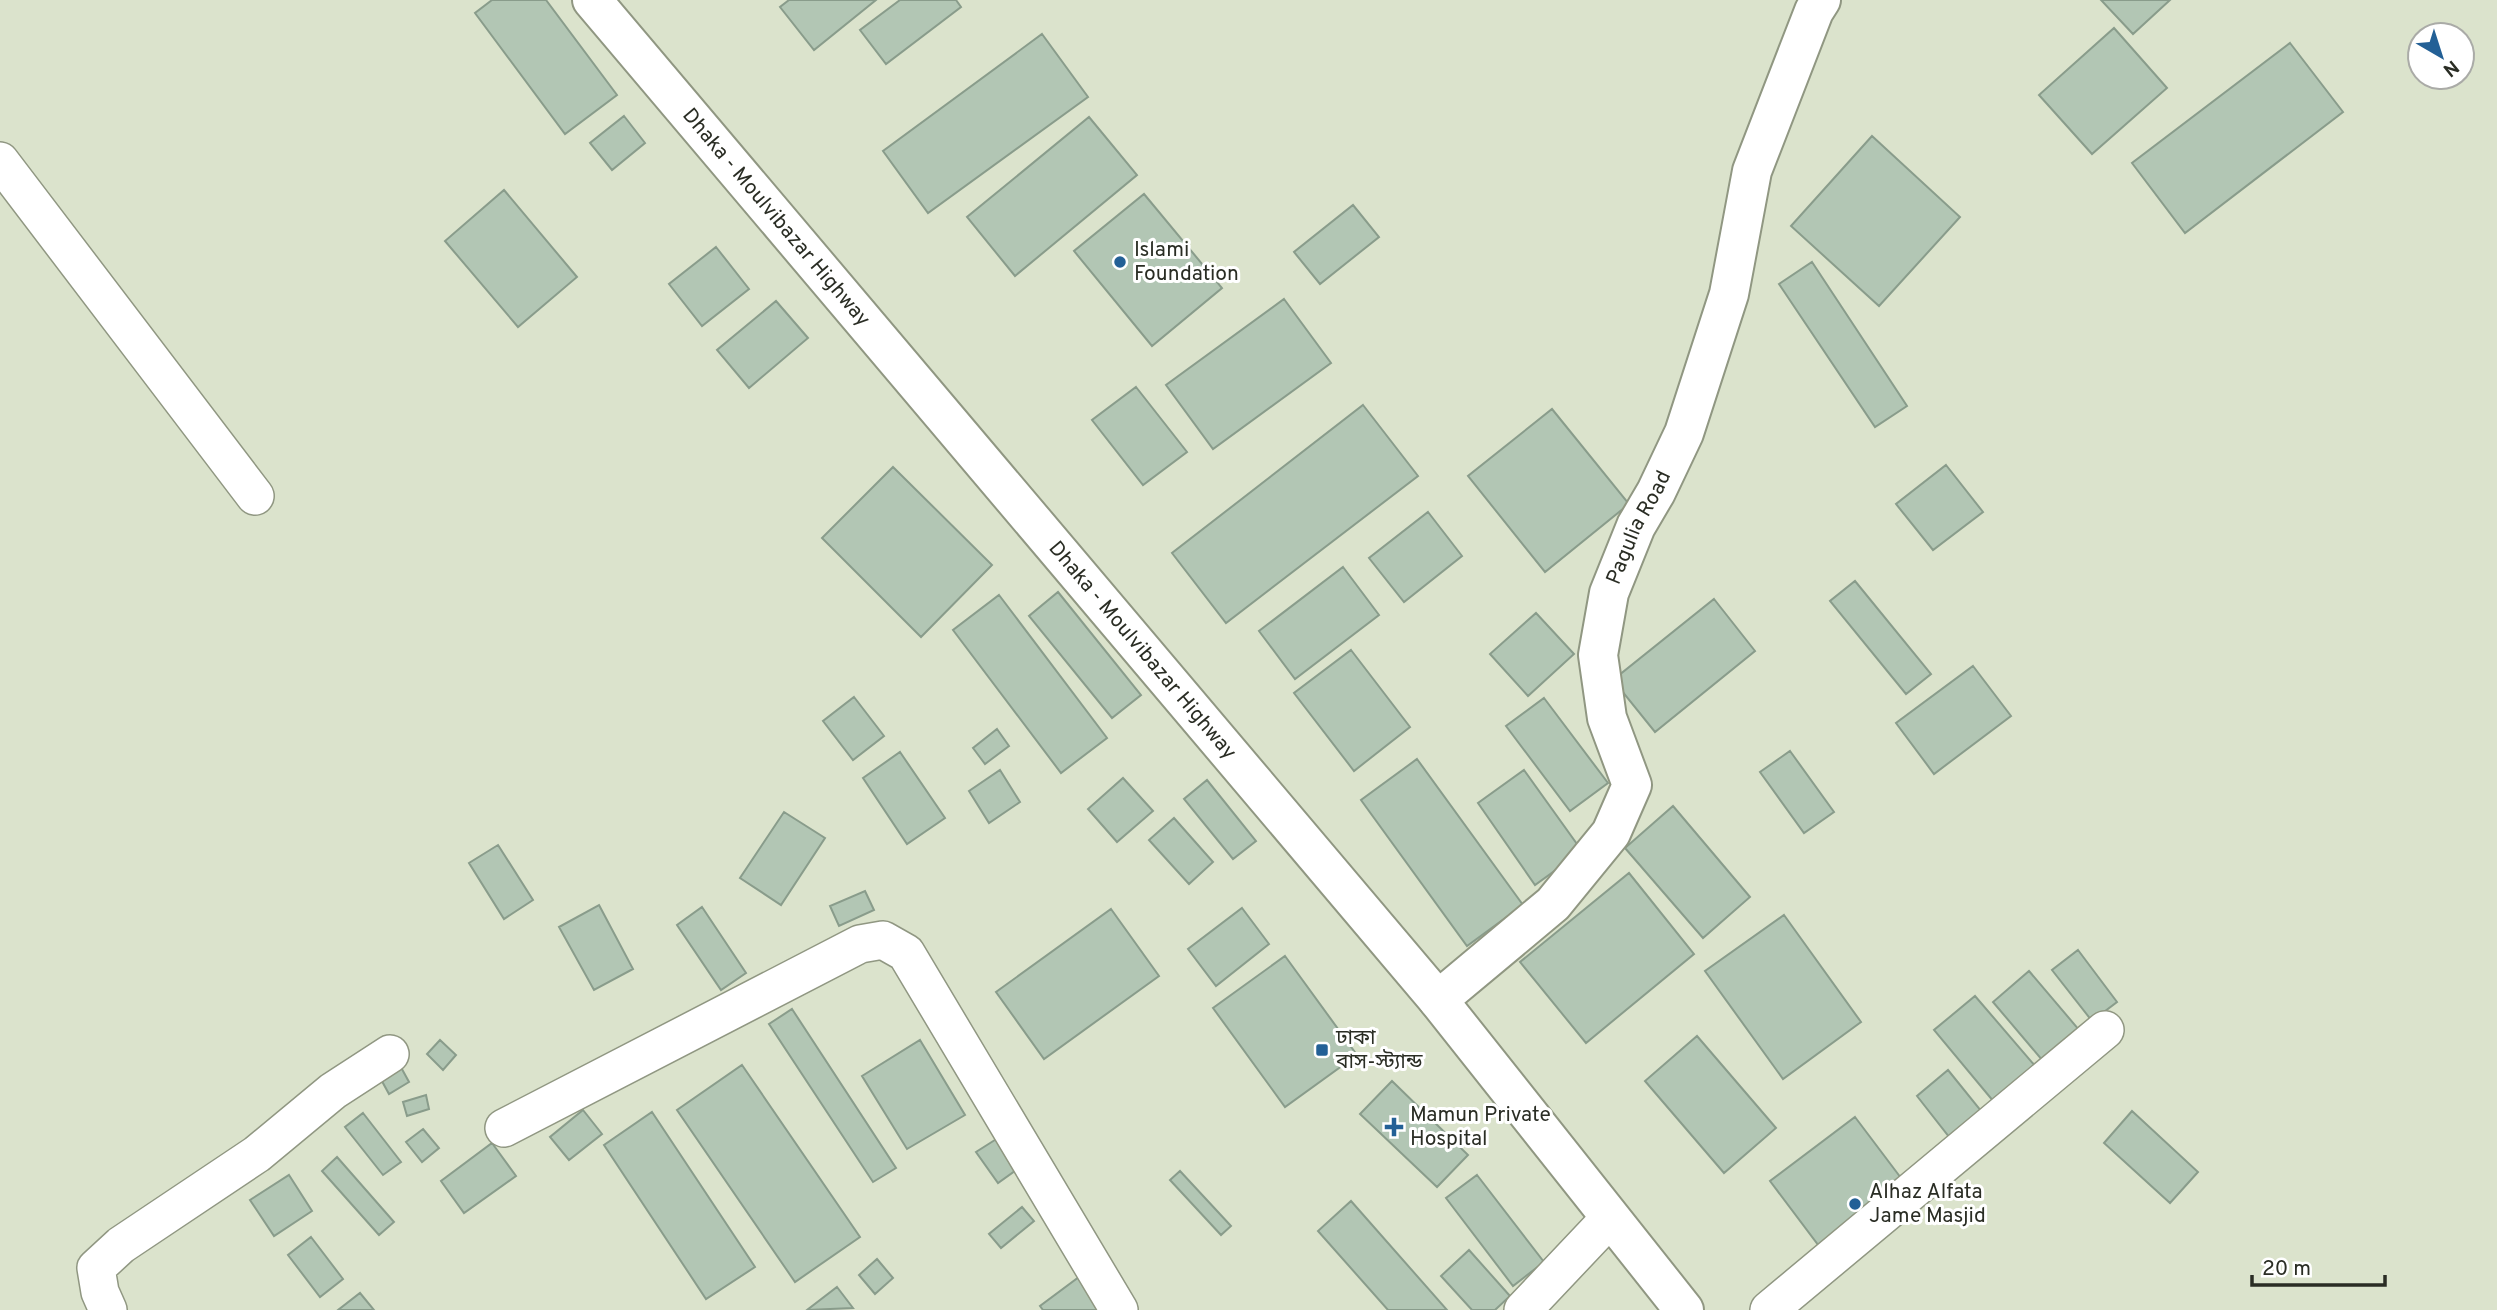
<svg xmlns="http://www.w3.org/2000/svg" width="2497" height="1310" font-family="Overpass,'Noto Sans Bengali',sans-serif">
<rect width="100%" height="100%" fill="#dbe3cc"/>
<!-- building -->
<path fill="#b2c6b4" stroke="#899c8b" stroke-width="2" d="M492,0H546L617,95L565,134L475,13Z
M789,0H876L814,50L780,7Z
M900,0H956L961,7L886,64L860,30Z
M2101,0H2170L2133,34Z
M2114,28L2167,88L2092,154L2039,95Z
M1042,34L1088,97L928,213L883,151Z
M2290,43L2343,112L2185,233L2132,163Z
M624,116L645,143L612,170L590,143Z
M1089,117L1137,175L1015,276L967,217Z
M1872,136L1960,217L1879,306L1791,226Z
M504,190L577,277L518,327L445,241Z
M1144,194L1222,288L1152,346L1074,251Z
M1353,205L1379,237L1320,284L1294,252Z
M716,247L749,289L702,326L669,284Z
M1812,262L1907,406L1875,427L1779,284Z
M1284,299L1331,363L1213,449L1166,385Z
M776,301L808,338L749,388L717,350Z
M1136,387L1187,452L1143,485L1092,420Z
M1363,405L1418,476L1226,623L1172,553Z
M1552,409L1629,504L1545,572L1468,476Z
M1946,465L1983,512L1933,550L1896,504Z
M893,467L992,565L921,637L822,538Z
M1428,512L1462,556L1404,602L1369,558Z
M1343,567L1379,615L1295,679L1259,631Z
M1855,581L1931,674L1906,694L1830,601Z
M1058,592L1141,695L1112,718L1029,616Z
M999,595L1107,738L1061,773L953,630Z
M1714,599L1755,651L1655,732L1613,680Z
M1536,613L1574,654L1528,696L1490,654Z
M1351,650L1410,727L1354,771L1294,693Z
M1973,666L2011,716L1934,774L1896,723Z
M854,697L884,736L853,760L823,721Z
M1544,698L1608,783L1570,811L1506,726Z
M997,729L1009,746L985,764L973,748Z
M1790,751L1834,812L1804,833L1760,772Z
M900,752L945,818L907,844L863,778Z
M1417,759L1523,905L1467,946L1361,800Z
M1000,770L1020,802L989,823L969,791Z
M1524,770L1582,851L1535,885L1478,803Z
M1123,778L1153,811L1117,842L1088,809Z
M1207,780L1256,841L1233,859L1184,799Z
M1673,806L1750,897L1703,938L1625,848Z
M784,812L825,838L781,905L740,878Z
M1174,818L1213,862L1189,884L1149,840Z
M498,845L533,900L504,919L469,863Z
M1629,873L1694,954L1586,1043L1520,962Z
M865,891L874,910L839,926L830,906Z
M599,905L633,969L594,990L559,927Z
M702,907L746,973L721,990L677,925Z
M1242,908L1269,944L1216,986L1188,949Z
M1111,909L1159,976L1044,1059L996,992Z
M1784,915L1861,1022L1783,1079L1705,971Z
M2078,950L2117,1002L2092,1021L2052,970Z
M1285,956L1357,1055L1285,1107L1213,1008Z
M2029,971L2080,1031L2043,1061L1993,1002Z
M1975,996L2036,1067L1994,1102L1934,1030Z
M792,1009L896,1168L873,1182L769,1024Z
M1697,1036L1776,1128L1724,1173L1645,1081Z
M440,1040L456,1055L443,1070L427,1054Z
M920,1040L965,1115L907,1149L862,1076Z
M397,1060L409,1082L389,1094L377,1072Z
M742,1065L860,1237L795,1282L677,1110Z
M1948,1070L1982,1112L1950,1138L1917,1096Z
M1392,1081L1468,1155L1437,1187L1360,1114Z
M426,1095L429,1109L407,1116L403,1102Z
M583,1110L602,1134L569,1160L550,1137Z
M2132,1111L2198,1172L2170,1203L2104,1143Z
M652,1112L755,1267L706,1299L604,1145Z
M363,1113L401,1162L383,1175L345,1127Z
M1855,1117L1904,1182L1819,1246L1770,1181Z
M423,1129L439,1148L422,1162L406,1142Z
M998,1138L1019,1168L998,1183L976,1152Z
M492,1143L516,1176L464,1213L441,1181Z
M337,1157L394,1222L379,1235L322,1171Z
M1180,1171L1231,1226L1221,1235L1170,1180Z
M289,1175L312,1211L274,1236L250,1200Z
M1477,1175L1544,1262L1513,1286L1446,1198Z
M1351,1201L1447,1310H1388L1318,1231Z
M1022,1207L1034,1221L1001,1248L989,1234Z
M311,1237L343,1279L320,1297L288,1255Z
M1469,1250L1510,1296L1495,1310H1472L1441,1276Z
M877,1259L893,1278L875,1294L859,1275Z
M1083,1274L1107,1310H1043L1040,1306Z
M837,1287L853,1308L807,1310Z
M360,1293L374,1310H338Z"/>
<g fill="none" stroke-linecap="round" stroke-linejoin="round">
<!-- street casing -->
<g stroke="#909782" stroke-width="40">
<path id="street" d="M0,161L255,496
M504,1128L860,944L883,940L906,953L1119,1310
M108,1310L100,1292L96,1268L121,1245L257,1154L333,1091L390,1054
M1523,1310L1610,1218
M1769,1310L2105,1030"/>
</g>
<!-- secondary casing -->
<g stroke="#909782" stroke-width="42">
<g id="secondary">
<path id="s1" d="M1438,1000L1553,904L1611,833L1632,785L1607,718L1598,655L1609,593L1636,526L1656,492L1684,433L1729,294L1752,171L1814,11L1821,0"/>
</g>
</g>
<!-- highway casing -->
<g stroke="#909782" stroke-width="42">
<g id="highway">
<path id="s2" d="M592,0L1438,1000L1684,1310"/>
</g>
</g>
<!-- street -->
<use href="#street" stroke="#fff" stroke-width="37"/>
<!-- secondary -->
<use href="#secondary" stroke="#fff" stroke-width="38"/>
<!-- highway -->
<use href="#highway" stroke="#fff" stroke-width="38"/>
</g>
<!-- markers -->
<g fill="#236096" stroke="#fff" stroke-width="2.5">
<circle cx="1120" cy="262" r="7"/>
<rect x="1315" y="1043" width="14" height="14" rx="3.5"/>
<path d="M1390.5 1116.5h7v7h7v7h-7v7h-7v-7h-7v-7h7z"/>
<circle cx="1855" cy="1204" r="7"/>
</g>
<g text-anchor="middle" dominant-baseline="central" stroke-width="6" stroke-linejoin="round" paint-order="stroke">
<!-- street labels -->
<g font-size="21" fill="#2a2d24" stroke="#fff">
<text stroke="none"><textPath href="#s2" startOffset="285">Dhaka - Moulvibazar Highway</textPath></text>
<text stroke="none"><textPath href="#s1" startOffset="564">Pagulia Road</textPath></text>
<text stroke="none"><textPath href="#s2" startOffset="852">Dhaka - Moulvibazar Highway</textPath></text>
</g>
<!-- poi labels -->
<g font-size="21" fill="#2a2d24" stroke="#fff" text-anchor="start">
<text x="1134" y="250">Islami<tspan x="1134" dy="24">Foundation</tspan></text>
<text x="1336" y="1038">ঢাকা<tspan x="1336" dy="24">বাস-স্ট্যান্ড</tspan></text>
<text x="1410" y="1115">Mamun Private<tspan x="1410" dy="24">Hospital</tspan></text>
<text x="1869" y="1192">Alhaz Alfata<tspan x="1869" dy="24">Jame Masjid</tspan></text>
</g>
</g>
<!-- north arrow -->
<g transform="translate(2441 56) rotate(141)"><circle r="33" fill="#ffffff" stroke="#aaaba7" stroke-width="2"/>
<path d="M0-5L12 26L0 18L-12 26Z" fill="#236096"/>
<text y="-10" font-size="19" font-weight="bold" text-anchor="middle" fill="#2a2d24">N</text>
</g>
<!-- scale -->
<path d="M2252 1275v10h133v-10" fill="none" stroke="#2a2d24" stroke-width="3.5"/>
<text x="2262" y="1275" font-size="21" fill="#2a2d24" stroke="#ffffff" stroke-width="5" paint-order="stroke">20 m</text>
</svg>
